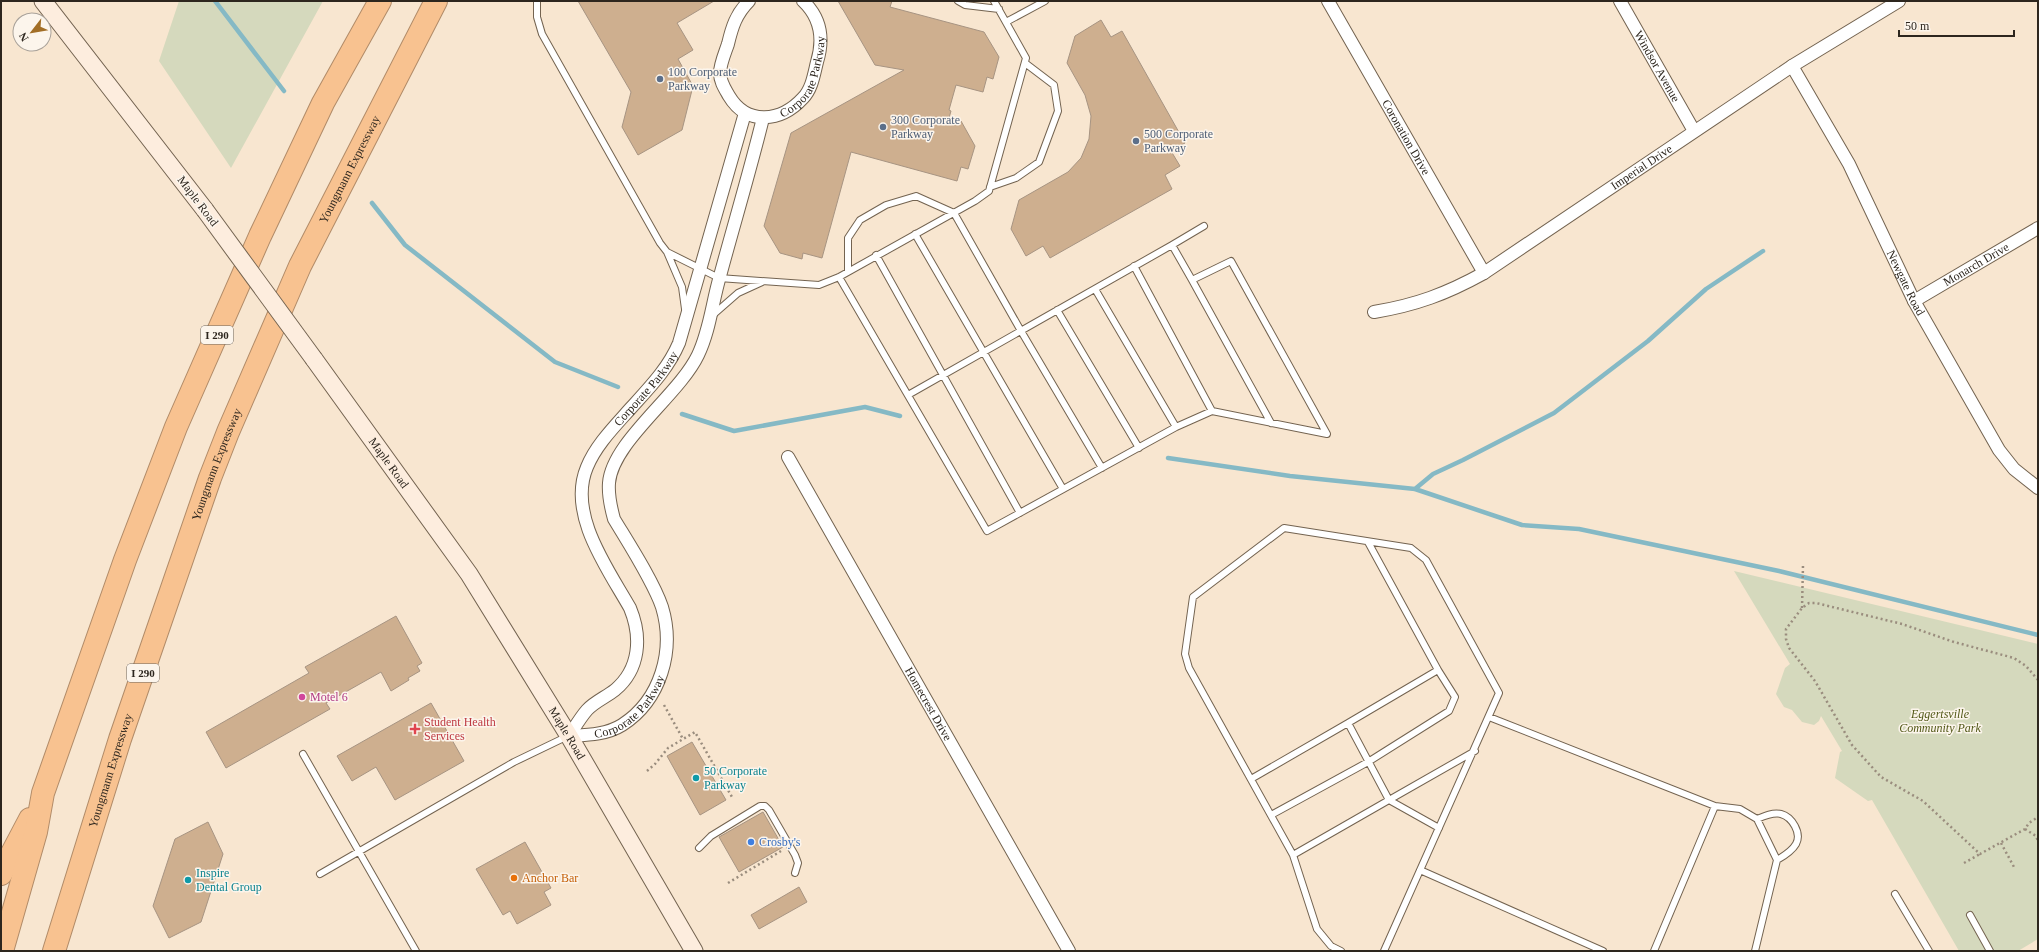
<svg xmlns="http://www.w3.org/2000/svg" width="2039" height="952" font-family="'Times New Roman',serif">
<rect width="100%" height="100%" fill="#f8e6d0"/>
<!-- green -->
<path fill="#d5d9bd" d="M179,1H323L231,168L159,61Z
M1734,571L2038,644V939L2018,951H1959L1872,800L1868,801L1835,778L1840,752L1842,751L1821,716L1819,721L1814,725L1802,722L1792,710L1784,707L1776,694L1785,668L1790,664Z"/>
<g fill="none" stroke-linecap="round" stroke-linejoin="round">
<!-- stream -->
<path stroke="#85b9c5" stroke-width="4.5" d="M215,1L284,91
M372,203L405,245L555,362L618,387
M682,414L734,431L865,407L900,416
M1168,458L1290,476L1415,489L1522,525L1579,529L1779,571L2038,635
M1415,489L1433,474L1463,460L1554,413L1648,341L1706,289L1763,251"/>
</g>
<!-- building -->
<path fill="#ceaf8f" stroke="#a79482" d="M578,1H714L677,23L693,50L678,59L693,86L682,130L638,155L622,127L631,92Z
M838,1H892L890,7L984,32L999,57L993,79L987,77L983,92L956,85L949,110L951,111L949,118L961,121L975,146L968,169L961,167L957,181L851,152L822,258L803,253L802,259L780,253L764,226L791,133L904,70L875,65Z
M1101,20L1111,37L1122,31L1185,143L1171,151L1180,166L1165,175L1172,189L1050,258L1043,246L1026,256L1011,229L1019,200L1068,172L1081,158L1089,139L1091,116L1085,95L1067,63L1075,36Z
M396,616L422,663L417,666L420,671L408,678L409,680L391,691L381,672L326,703L330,709L226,768L206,732L309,673L305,667Z
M431,703L464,761L395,800L376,767L352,781L337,756Z
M692,742L726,800L700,815L667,756Z
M763,812L783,847L739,872L719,837Z
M208,822L223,854L201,922L169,938L153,906L175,839Z
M525,842L551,888L544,892L551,905L517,924L510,911L503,915L476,869Z
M799,887L807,902L759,929L751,915Z"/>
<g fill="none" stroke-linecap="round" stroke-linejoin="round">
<!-- service casing -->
<g stroke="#736350" stroke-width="8">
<path id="service" d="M537,1V17L542,34L660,243L667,252L719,278L819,285L839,277L975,201L989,191L1026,58L994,1
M958,1L965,5L999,9
M1006,22L1045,1
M990,187L1016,178L1039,162L1058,111L1054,85L1025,63
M915,234L1063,489
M667,252L682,287L685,309
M876,255L1020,513
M1134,266L1212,411
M848,271V238L860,220L886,205L916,196L954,213L1021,331L1102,468
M839,277L987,531L1176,427L1212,411L1327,434L1231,261L1192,280L1172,245L1204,226
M1192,280L1271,423
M1095,289L1176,427
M1057,310L1139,448
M714,314L738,293L762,282
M908,395L1172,245
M1489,717L1715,806L1654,951
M1348,723L1438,670L1368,542
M303,754L416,951
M1251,779L1348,723L1389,800L1475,751
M1715,806L1740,809L1757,819L1777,860L1755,951
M1271,815L1368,762L1449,711L1455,697L1438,670
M1757,819C1764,816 1773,812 1781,814C1792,817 1802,833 1796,844C1792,851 1784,856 1777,860
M699,848L711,836L760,806H765L769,810L795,855L798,863L795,873
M1293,855L1389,800L1439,828
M1420,870L1603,951
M320,874L514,762L568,736
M1895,894L1929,951
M1970,915L1990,951
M1341,951L1331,946L1317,929L1293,855L1189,668L1185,654L1193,597L1284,528L1411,548L1426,560L1499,693L1384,951"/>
</g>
<!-- minor casing -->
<g stroke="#736350" stroke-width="14">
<g id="minor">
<path id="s1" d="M749,1C736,14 732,27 728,44C725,53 720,64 720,73C720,82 725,89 729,96C747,126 781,122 803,98C812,89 814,74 817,62C824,39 821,18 803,1"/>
<path id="s2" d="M1328,1L1484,273"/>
<path id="s3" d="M1620,1L1694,131"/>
<path id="s4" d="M1792,66L1849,164L1914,301L1999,450L2014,469L2038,488"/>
<path id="s5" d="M1914,301L2038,228"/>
<path id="s6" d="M1374,312C1416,305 1446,294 1484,273L1792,66L1899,1"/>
<path id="s7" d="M788,457L1069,951"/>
<path id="s8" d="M569,736C586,735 606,735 622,725C661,700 675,650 662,607C653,581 629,544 614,519C611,508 608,495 609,483C612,442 679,395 698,355C710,330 712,303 720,276C734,224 750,171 763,118"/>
<path id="s9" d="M569,736C575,727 580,718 587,710C594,702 606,697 615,690C640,669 642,637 630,608C608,569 567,514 587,467C596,445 614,427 630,409C649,388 668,369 679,343L745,113"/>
</g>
</g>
<!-- secondary casing -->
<g stroke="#736350" stroke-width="19">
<g id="secondary">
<path d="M43,1L205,210"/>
<path id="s10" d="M314,359L469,574L569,736L694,951"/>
</g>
</g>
<!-- motorway casing -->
<g stroke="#b18b68" stroke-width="24">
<g id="motorway">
<path d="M1,874L30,819"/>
<path d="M2,951L36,832L43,793L125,560L176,427L260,236L323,103L380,1"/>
<path id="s11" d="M54,951L120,739L210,478L228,432L300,266L436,1"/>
</g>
</g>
<!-- path -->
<path stroke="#9a8d7e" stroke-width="2.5" stroke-dasharray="2 3" stroke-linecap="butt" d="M1802,608L1803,565
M2038,680L2026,666L2014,658L1954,642L1902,624L1816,603H1809L1802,608L1786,629V639L1789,648L1815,681L1852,745L1881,777L1923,801L1980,854L2025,829L2029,823L2038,817
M664,705L683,739
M647,771L655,764L668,748L695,732L732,797
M2025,829L2036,836L2038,841
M2001,843L2014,867
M1964,863L1980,854
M728,883L781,851"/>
<!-- service -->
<use href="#service" stroke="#fff" stroke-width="6"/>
<!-- minor -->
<use href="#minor" stroke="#fff" stroke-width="12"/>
<!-- secondary -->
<use href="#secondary" stroke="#fdedde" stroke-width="17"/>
<!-- motorway -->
<use href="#motorway" stroke="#f8c290" stroke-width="22"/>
<!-- secondary-bridge casing -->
<g stroke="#736350" stroke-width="19" stroke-linecap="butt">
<path id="secondary-bridge" d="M205,210L314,359"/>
</g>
<!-- secondary-bridge -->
<use href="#secondary-bridge" stroke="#fdedde" stroke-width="17"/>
</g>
<!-- markers -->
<g fill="#5c6f8a" stroke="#fcf5ec" stroke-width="1.5">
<circle cx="660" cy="79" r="4"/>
<circle cx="883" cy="127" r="4"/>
<circle cx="1136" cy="141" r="4"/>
</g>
<circle fill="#d1479c" stroke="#fcf5ec" stroke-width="1.5" cx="302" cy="697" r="4"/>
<path fill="#e0444e" stroke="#fcf5ec" stroke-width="1.5" d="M413 723h4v4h4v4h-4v4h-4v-4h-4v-4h4z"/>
<g fill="#0f9aa8" stroke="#fcf5ec" stroke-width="1.5">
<circle cx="696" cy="778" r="4"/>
<circle cx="188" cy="880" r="4"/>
</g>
<circle fill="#3f7fe0" stroke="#fcf5ec" stroke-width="1.5" cx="751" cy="842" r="4"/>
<circle fill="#e8710a" stroke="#fcf5ec" stroke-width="1.5" cx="514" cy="878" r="4"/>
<g text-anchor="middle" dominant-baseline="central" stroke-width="3" stroke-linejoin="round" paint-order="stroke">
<!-- shield labels -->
<g fill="#fcf5ec" stroke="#6b645c" stroke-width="1">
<rect x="201" y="326" width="32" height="18" rx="3"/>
<rect x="127" y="664" width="32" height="18" rx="3"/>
</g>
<g font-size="11" font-weight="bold" fill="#2d261e">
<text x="217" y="335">I 290</text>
<text x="143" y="673">I 290</text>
</g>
<!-- street labels -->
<g font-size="12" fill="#2d261e" stroke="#fcf5ec">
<text stroke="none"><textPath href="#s3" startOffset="75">Windsor Avenue</textPath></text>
<text stroke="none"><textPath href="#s1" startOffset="210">Corporate Parkway</textPath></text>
<text stroke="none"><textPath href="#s2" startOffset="157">Coronation Drive</textPath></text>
<text stroke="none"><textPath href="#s6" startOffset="307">Imperial Drive</textPath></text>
<text stroke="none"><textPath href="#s11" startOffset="837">Youngmann Expressway</textPath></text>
<text transform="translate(198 201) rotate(53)">Maple Road</text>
<text stroke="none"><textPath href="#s5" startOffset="72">Monarch Drive</textPath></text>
<text stroke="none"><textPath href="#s4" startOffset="245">Newgate Road</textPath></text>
<text stroke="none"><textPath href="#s9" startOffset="407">Corporate Parkway</textPath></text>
<text stroke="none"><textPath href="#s10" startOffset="128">Maple Road</textPath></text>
<text stroke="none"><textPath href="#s11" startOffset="513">Youngmann Expressway</textPath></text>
<text stroke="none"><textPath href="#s8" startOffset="72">Corporate Parkway</textPath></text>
<text stroke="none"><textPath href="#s7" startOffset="284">Homecrest Drive</textPath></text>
<text stroke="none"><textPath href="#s10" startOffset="452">Maple Road</textPath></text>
<text stroke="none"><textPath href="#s11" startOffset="189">Youngmann Expressway</textPath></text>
</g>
<!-- service labels -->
<g font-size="12" fill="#4e5e75" stroke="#fcf5ec" text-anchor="start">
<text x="668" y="72">100 Corporate<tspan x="668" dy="14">Parkway</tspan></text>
<text x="891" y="120">300 Corporate<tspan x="891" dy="14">Parkway</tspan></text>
<text x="1144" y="134">500 Corporate<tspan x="1144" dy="14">Parkway</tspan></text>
</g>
<!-- hotel labels -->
<g font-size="12" fill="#b23c85" stroke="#fcf5ec" text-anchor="start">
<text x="310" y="697">Motel 6</text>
</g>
<!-- park labels -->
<g font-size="12" font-style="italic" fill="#525817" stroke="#fcf5ec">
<text x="1940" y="714">Eggertsville<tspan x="1940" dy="14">Community Park</tspan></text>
</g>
<!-- health labels -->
<g font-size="12" fill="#be3a42" stroke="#fcf5ec" text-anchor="start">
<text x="424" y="722">Student Health<tspan x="424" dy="14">Services</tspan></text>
</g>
<!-- culture labels -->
<g font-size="12" fill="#0d838f" stroke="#fcf5ec" text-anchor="start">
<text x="704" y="771">50 Corporate<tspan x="704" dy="14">Parkway</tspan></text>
<text x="196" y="873">Inspire<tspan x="196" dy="14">Dental Group</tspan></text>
</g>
<!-- shop labels -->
<g font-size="12" fill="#366cbe" stroke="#fcf5ec" text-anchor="start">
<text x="759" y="842">Crosby's</text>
</g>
<!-- food labels -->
<g font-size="12" fill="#c56008" stroke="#fcf5ec" text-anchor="start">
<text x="522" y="878">Anchor Bar</text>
</g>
</g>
<!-- border -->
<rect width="2039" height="952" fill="none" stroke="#2d261e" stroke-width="4"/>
<!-- north arrow -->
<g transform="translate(32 32) rotate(239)"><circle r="19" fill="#fcf5ec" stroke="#a9a29a"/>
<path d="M0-3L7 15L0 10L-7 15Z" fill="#a26e26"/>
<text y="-6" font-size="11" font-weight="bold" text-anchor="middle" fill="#2d261e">N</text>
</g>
<!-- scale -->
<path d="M1899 30v6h115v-6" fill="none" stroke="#2d261e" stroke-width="2"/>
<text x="1905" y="30" font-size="12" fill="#2d261e" stroke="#fcf5ec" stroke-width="3" paint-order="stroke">50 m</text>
</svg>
